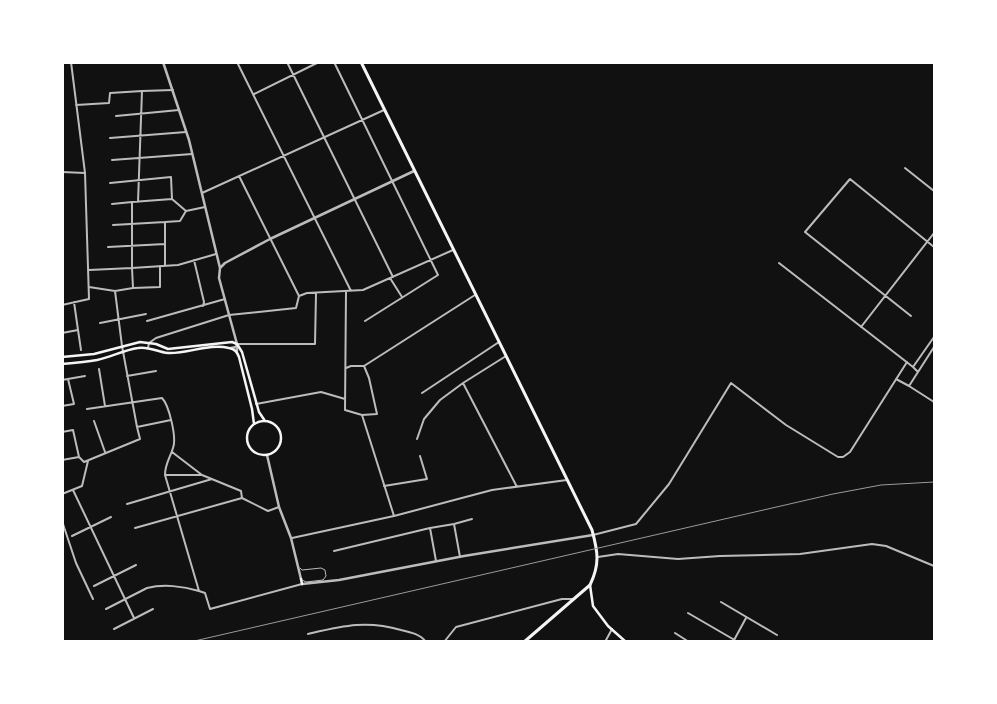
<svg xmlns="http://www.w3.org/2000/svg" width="997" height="704" font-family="Manrope,sans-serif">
<rect width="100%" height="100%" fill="#111"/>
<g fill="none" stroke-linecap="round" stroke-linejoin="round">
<!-- service -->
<path stroke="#bcbcbc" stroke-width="1" d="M300,568L302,570L321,568L325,570L326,576L323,580L306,582L302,580"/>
<!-- minor -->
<path stroke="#bcbcbc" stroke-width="2" d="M237,62L351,291
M287,62L393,277
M334,62L438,275L365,321
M254,94L319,62
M76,105L109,103L110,93L142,91
M116,116L179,110
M110,138L186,132
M112,160L192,154
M905,168L934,191
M62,172L85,173
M239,176L299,296
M110,183L171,177L172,199
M202,193L384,110
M138,202L142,91L173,90
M112,204L132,202
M113,225L165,222
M108,247L165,244
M194,260L204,302L203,306
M779,263L913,367L934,337
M165,266V222L180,221L186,211L205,207
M89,270L132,268V202L172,199L186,211
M390,278L402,297
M89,287L115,291
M133,288L160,287V266
M62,305L89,299L85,173L71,62
M911,316L805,232L850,179L934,247
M147,321L225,299
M100,323L146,314
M861,327L934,233
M78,330L81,350
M62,333L78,330L74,302
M237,344H315L316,294
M148,348L149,343L156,338L229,315L296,308L299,296L307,293L363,290L453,250
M506,356L463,383L517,487
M364,366L475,295
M346,368L351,366H364L369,378L377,414L362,415L345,410L346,291
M99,369L105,406
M918,372L934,347
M127,376L156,371
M896,379L909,386L918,372L913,367
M62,380L85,376
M909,386L934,402
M422,393L499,342
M256,404L321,392L345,399
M62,406L74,404L68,379
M87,409L162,398C169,405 177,438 173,448C170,458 165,464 165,475
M171,420L137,427L122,346L115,291L133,288L132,268L178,265L216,254
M94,421L105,452
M62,432L73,430L79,457L62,460
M417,439L424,419L440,400L463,383
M172,452L202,475
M79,457L84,462L140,439L137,427
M384,486L427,479L420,456
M73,490L134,618
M62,494L82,486L88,461
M242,498L241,491L202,475H165L199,591L205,593L210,609L302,584
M127,504L212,479
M394,516L492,490L567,480
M62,521L76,563L93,599
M454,524L472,519
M135,528L242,498L268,511L279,507
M593,535L636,524L669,484L731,383L786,425L838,457H843L850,452L907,362
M72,536L111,517
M292,538L394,516L362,415
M334,551L430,528
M598,557L618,554L678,559L720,556L800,554L872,544L886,546L934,566
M436,561L430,528L454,524L460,557
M94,586L136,565
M721,602L777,635
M106,609L147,588C163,584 183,586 199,591
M688,613L738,642
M114,629L153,609
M675,633L689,642
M308,634C343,626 366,620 401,630C410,632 420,634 426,642
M444,642L456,627L562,599H573
M605,642L612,629
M733,642L746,618"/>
<!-- tertiary -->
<path stroke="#bcbcbc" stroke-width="2.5" d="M163,62L189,140L220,268L219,278L237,344
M220,268L225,263L270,239L414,171
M231,348L236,347L237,344V351
M267,455L279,507L291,538L301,579
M302,584L339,580L464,556L593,535"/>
<!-- secondary -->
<path stroke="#f5f5f5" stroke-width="2.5" d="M62,357L94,354L140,342L156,344L168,349L232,342L237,344L242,352L259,412L265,421
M62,364C74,363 86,362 97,360C111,357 124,350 138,348C149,346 157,352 168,353C188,354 209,343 229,348C235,349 237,352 239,357L252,409L254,424
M247 438a17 17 0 1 1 34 0a17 17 0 1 1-34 0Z
M301,579L302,584
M590,585L593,606L608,626L626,642"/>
<!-- primary -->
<path stroke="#f5f5f5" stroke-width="3" d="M361,62L592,530C598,552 600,564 590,585L524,642"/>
<!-- rail -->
<path stroke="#9a9a9a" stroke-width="1" d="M190,642L833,494L881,485L934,482"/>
</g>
<!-- border -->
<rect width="997" height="704" fill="none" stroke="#ffffff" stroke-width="128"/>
</svg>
